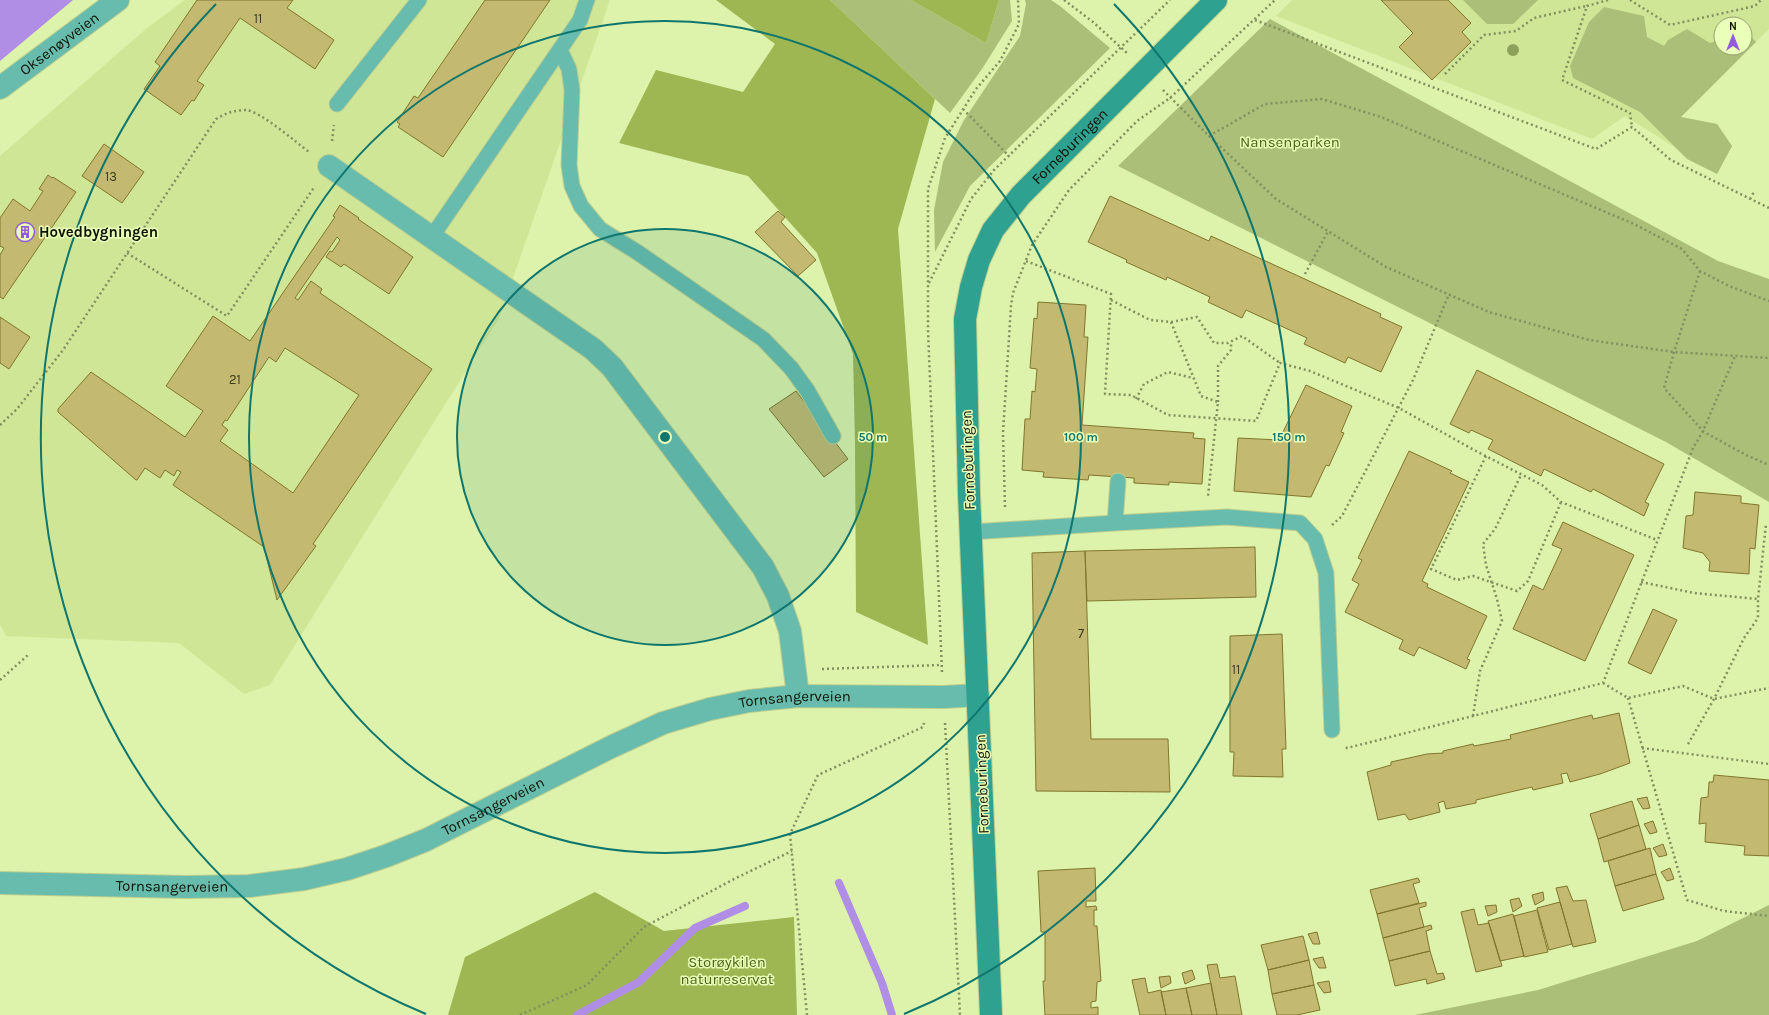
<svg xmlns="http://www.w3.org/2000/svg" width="1769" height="1015" font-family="Karla,sans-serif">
<rect width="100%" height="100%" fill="#ddf2aa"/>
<!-- built -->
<path fill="#d0e697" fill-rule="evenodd" d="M185,0H610L499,318L270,685L244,694L179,643L6,636L0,624V156L147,28Z
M1292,0H1769V29L1681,117L1717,124L1732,146L1717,174L1625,116L1592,139L1276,16ZM1721,24H1745V48H1721Z"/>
<!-- green -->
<path fill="#abbf78" d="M830,0H911L986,43L999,0H1010L1012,21L982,69L950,113Z
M1025,0H1051L1060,6L1110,48L970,186L935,252L934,210L943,162L964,120L1020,36L1026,4Z
M1463,0H1538L1513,24H1487Z
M1604,7L1644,16L1647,37L1664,46L1668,40L1687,29L1710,43L1721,39V48H1745L1746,31L1756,42L1681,117L1717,124L1732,146L1717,174L1687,159L1640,112L1573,78L1570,66L1589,22Z
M1270,19L1718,261L1769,279V502L1666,442L1118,166Z
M1769,905V1015H1415L1538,990L1697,941Z"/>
<!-- forest -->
<path fill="#9eb753" d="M716,0H830L935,99L898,229L928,645L856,612L855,443L853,354L817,253L748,176L619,143L656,70L743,92L775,44Z
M911,0H999L986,43Z
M595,892L664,931L794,917L797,1015H448L465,957Z"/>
<!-- water -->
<path fill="#b18ee6" d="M0,0H73L0,61Z"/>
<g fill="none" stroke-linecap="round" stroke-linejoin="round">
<!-- stream -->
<path stroke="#b18ee6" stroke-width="8" d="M839,883L882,983L892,1015
M577,1015L639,982L695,928L745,906"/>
</g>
<!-- building -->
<path fill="#c3b970" stroke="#81762d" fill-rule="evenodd" d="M197,0H293L287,8L334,40L315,69L240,18L197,81L204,85L194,101L192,100L181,115L144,89L160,66L155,62Z
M485,0H550L443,157L398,127L400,124L397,122L414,96L418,98Z
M1381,0H1448L1471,23L1462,32L1471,42L1432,80L1399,47L1413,33Z
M104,144L144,172L122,203L82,176Z
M48,175L52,178L53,177L76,192L3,299L0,297V255L4,248L0,246V218L13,199L30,211L43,191L39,189Z
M1110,196L1209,241L1211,236L1381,314L1380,317L1402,327L1381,372L1348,357L1345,363L1304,344L1307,338L1246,310L1242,318L1208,302L1210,297L1167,277L1166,280L1126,262L1127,260L1088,242Z
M340,205L359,218L358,219L413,257L389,294L344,264L341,267L326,257L330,251L332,252L340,240L337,237L295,298L298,300L311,281L322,289L320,293L432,369L313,544L316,546L277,600L264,547L173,485L181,472L177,470L174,476L165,470L160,478L145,468L137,480H136L58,412V409L91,372L185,437L203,411L166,386L213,316L250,341L335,217L333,216ZM285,348L359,395L293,493L220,441L228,430L222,425L225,420L227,421L269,357L276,362Z
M778,211L785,217L781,222L816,260L798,276L755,232Z
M1038,302L1086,305L1084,337H1088L1082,425L1194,433L1193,438L1205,439L1202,484L1169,482V485L1134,483V478L1089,475L1088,480L1043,477L1044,472L1022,470L1025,419H1030L1032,391L1035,392L1037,369L1030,368L1034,318L1037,319Z
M0,317L30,337L9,369L0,363Z
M1477,370L1664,464L1645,502L1649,504L1644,516L1593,489L1591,492L1544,469L1541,476L1488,449L1493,440L1471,430L1469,433L1450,424Z
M1306,385L1352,406L1341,432L1344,433L1329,466L1326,465L1311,497L1234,491L1238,438L1279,440Z
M796,391L848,459L824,477L769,409Z
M1409,451L1452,471L1450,473L1469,482L1422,581L1428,584L1427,587L1487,616L1467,659L1470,660L1466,669L1419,647L1414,656L1399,649L1403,640L1345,612L1359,584L1352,580L1362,560L1358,558Z
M1695,492L1741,496V503L1759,505L1755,549L1750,548L1749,574L1709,571L1710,562L1703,553L1683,548L1686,516L1693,515Z
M1563,522L1634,555L1585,661L1513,629L1533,585L1543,590L1562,549L1552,545Z
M1255,547L1256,597L1087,601L1085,551Z
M1085,551L1091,739H1168L1170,792L1036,791L1032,553Z
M1653,609L1677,620L1651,674L1628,663Z
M1282,634L1286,749H1282L1283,777L1233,776L1234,752H1230V636Z
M1619,713L1630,763L1600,774L1570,782L1567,773L1561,774L1563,783L1533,790L1532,787L1476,800V803L1446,809L1444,801L1438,803L1440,812L1409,820L1405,814L1378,820L1367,772L1391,765V762L1427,754L1443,753V751L1473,744L1474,746L1511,739L1510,735L1592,715L1593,719Z
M1714,775L1769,780V856L1744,855L1745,846L1705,842L1706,823L1699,824L1701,798L1708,797L1709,782H1713Z
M1647,797L1650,808L1643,809L1637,799Z
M1632,801L1639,825L1598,839L1590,814Z
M1653,821L1657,832L1650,834L1644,824Z
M1639,825L1646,849L1604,862L1598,839Z
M1663,844L1667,855L1659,857L1653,848Z
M1650,848L1656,874L1615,886L1608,861Z
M1095,868L1096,901H1086V907L1096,906L1097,910H1094V926H1097L1101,981L1097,982L1096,1001L1091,1002V1008L1098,1007V1015H1045L1043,981H1045V932H1041L1038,871Z
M1670,868L1674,879L1667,881L1661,872Z
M1656,874L1664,899L1623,911L1615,886Z
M1418,878L1420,882L1413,884L1419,903L1377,914L1370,890Z
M1567,886L1573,901L1586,900L1596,942L1573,947L1556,888Z
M1543,892L1544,900L1535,905L1532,895Z
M1519,898L1522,906L1513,912L1510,900Z
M1426,902V906L1419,908L1424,927L1383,938L1377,914Z
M1560,902L1572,944L1549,950L1537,908Z
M1496,905L1497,912L1488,916L1485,906Z
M1474,909L1478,925L1489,923L1502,966L1476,972L1461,912Z
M1537,910L1548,952L1524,957L1514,916Z
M1513,914L1524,956L1500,961L1488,921Z
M1431,925L1432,929L1426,931L1430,951L1389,961L1383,938Z
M1317,932L1320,944H1313L1308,934Z
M1303,936L1309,960L1268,970L1261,945Z
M1430,951L1437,974L1443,973L1445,979L1427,984L1426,979L1395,986L1389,961Z
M1323,957L1326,968H1319L1313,959Z
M1309,960L1314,985L1272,994L1268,970Z
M1217,964L1220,978L1235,976L1242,1015H1217L1207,965Z
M1192,970L1195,979L1185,984L1182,973Z
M1170,976L1171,983L1161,988L1159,977Z
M1145,978L1148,993L1161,990L1166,1015H1140L1132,980Z
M1329,981L1331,992L1324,993L1317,983Z
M1211,983L1217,1015H1192L1186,988Z
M1314,985L1320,1010L1297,1015H1277L1272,994Z
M1186,988L1192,1015H1166L1161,992Z"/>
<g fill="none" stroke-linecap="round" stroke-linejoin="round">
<!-- lane casing -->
<g stroke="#bcce8f" stroke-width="17">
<path id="lane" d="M560,50L569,69L572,90L569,165L572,186L581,206L600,229L637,252L763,339L791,368L807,390L833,436
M337,104L419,0
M431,238L580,20L587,0
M1115,523L1227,517L1300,523L1315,539L1326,573L1332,730
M971,532L1115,523L1118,481"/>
</g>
<!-- street casing -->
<g stroke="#bcce8f" stroke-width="24">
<g id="street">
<path id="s1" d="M0,88L118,0"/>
<path d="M329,166L593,349L612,367L763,567L778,596L790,631L798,696"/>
<path id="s2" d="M0,883L186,887L249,886L304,879L347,869L386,856L426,840L611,747L663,723L710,709L749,701L798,696L944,697L978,695"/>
</g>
</g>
<!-- secondary casing -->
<g stroke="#bcce8f" stroke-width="24">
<g id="secondary">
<path id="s3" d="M991,1015L969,494L965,319L971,287L979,260L993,230L1021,195L1216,0"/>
</g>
</g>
<!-- path -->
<path stroke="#82905f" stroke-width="2.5" stroke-dasharray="2 3" stroke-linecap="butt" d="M1064,0L1093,22L1127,53
M1608,0L1587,6L1562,80L1630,113L1632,127
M1630,0L1670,25L1755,6L1761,0
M1255,20L1596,149L1632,127L1671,160L1769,208
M1445,74L1484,35L1516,31L1534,18L1586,6
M1163,90L1209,136L1276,199L1386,267L1489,312L1589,340L1674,352L1769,358
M963,109L1009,156
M1209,136L1265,104L1322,99L1381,117L1634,224L1682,249L1700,271L1729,286L1769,301
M332,141L334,125
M1750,199L1754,192
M127,253L227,316L315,186
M1026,261L1111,294L1105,394L1131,395L1168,415L1256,421L1280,363L1310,371L1399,408L1474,450L1542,485L1561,502L1657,540
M1700,271L1674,352L1664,388L1704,432L1746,455L1769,465
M1305,274L1328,231
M929,283L971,199L994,170L1170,0
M1111,300L1150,320L1171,322L1197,317L1214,343H1228L1242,336L1280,363
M1171,322L1201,396L1218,402L1208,496
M1136,399L1144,384L1168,372L1193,378
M1218,402V366L1231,350V342
M0,425L17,409L63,350L216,119C226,113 235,110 246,110C260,111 296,142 309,152
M1486,456L1431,569L1457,580L1473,576L1517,591L1528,581L1561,502
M1005,507L1003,433L1011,306L1013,293L1032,245L1069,190L1137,121L1170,98L1275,0
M1332,525L1342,516L1413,380L1449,294
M1641,582L1694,593L1758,599L1766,524
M822,669L941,665
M942,672L928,330V189L945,138L976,89L1000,61L1019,24L1018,0
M0,680L28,655
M1603,683L1628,698L1683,686L1714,699L1769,688
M1628,698L1687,900L1724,911L1769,916
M1473,716L1480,671L1502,621L1497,599L1486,565L1483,544L1495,529L1521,475
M945,723L960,1015
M1688,744L1714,699L1744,638L1758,618V599
M1346,747L1347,748L1603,683L1693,448L1703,431L1735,356
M1642,748L1769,764
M520,1015L587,985L644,927L736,878L792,851
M807,1015L790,834L818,775L923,727L924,723"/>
<!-- lane -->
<use href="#lane" stroke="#68bcae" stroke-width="15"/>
<!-- street -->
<use href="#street" stroke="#68bcae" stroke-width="22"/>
<!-- secondary -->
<use href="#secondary" stroke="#2ea191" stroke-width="22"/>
</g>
<!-- trees -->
<circle fill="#8ea15a" cx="1513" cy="50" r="6"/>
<!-- distance rings -->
<circle cx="665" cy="437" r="208" fill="#0f766e" fill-opacity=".12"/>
<g fill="none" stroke="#0f766e" stroke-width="2">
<circle cx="665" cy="437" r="208"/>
<circle cx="665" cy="437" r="416"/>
<path d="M426 1014A624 624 0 0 1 216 4M1114 4A624 624 0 0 1 904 1014"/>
</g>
<!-- icons -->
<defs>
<g id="building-ring" transform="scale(1)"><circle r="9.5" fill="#eaffb7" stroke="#925dd6" stroke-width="1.5"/><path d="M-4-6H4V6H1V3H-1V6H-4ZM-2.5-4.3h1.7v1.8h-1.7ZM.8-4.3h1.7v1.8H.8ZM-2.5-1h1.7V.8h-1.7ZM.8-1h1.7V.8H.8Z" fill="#925dd6"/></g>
</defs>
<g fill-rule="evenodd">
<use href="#building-ring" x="25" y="232"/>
</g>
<g text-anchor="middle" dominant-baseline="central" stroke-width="3" stroke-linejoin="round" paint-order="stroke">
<!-- number labels -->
<g font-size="13" fill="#3a3c1c">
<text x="258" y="18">11</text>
<text x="111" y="176">13</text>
<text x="235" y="379">21</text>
<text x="1081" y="633">7</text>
<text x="1236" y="669">11</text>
</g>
<!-- street labels -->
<g font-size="15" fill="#0d1300" stroke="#eaffb7">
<text stroke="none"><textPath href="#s1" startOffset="74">Oksenøyveien</textPath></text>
<text stroke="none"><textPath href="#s3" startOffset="904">Forneburingen</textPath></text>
<text transform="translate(968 460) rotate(-92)">Forneburingen</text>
<text stroke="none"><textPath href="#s2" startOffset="832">Tornsangerveien</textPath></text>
<text transform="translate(982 784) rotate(-92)">Forneburingen</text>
<text stroke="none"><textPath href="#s2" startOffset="508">Tornsangerveien</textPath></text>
<text stroke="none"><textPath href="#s2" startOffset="172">Tornsangerveien</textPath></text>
</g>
<!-- park labels -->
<g font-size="15" fill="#4e5e18" stroke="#eaffb7">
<text x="1290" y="142">Nansenparken</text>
<text x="727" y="962">Storøykilen<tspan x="727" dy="17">naturreservat</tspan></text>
</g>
<!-- poi labels -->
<g font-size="15" font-weight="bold" fill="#0d1300" stroke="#eaffb7" text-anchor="start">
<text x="39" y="232">Hovedbygningen</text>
</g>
</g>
<circle cx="665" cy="437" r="6" fill="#0f766e" stroke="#eaffb7" stroke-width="2"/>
<g font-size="12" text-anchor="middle" font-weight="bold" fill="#0f766e" stroke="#eaffb7" stroke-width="3" stroke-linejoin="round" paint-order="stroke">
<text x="873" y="441">50 m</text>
<text x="1081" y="441">100 m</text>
<text x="1289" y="441">150 m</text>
</g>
<!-- north arrow -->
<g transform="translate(1733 36)"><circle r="19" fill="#eaffb7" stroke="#92a16e"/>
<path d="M0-3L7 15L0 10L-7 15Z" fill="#925dd6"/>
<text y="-6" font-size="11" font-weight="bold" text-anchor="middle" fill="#0d1300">N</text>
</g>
</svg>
